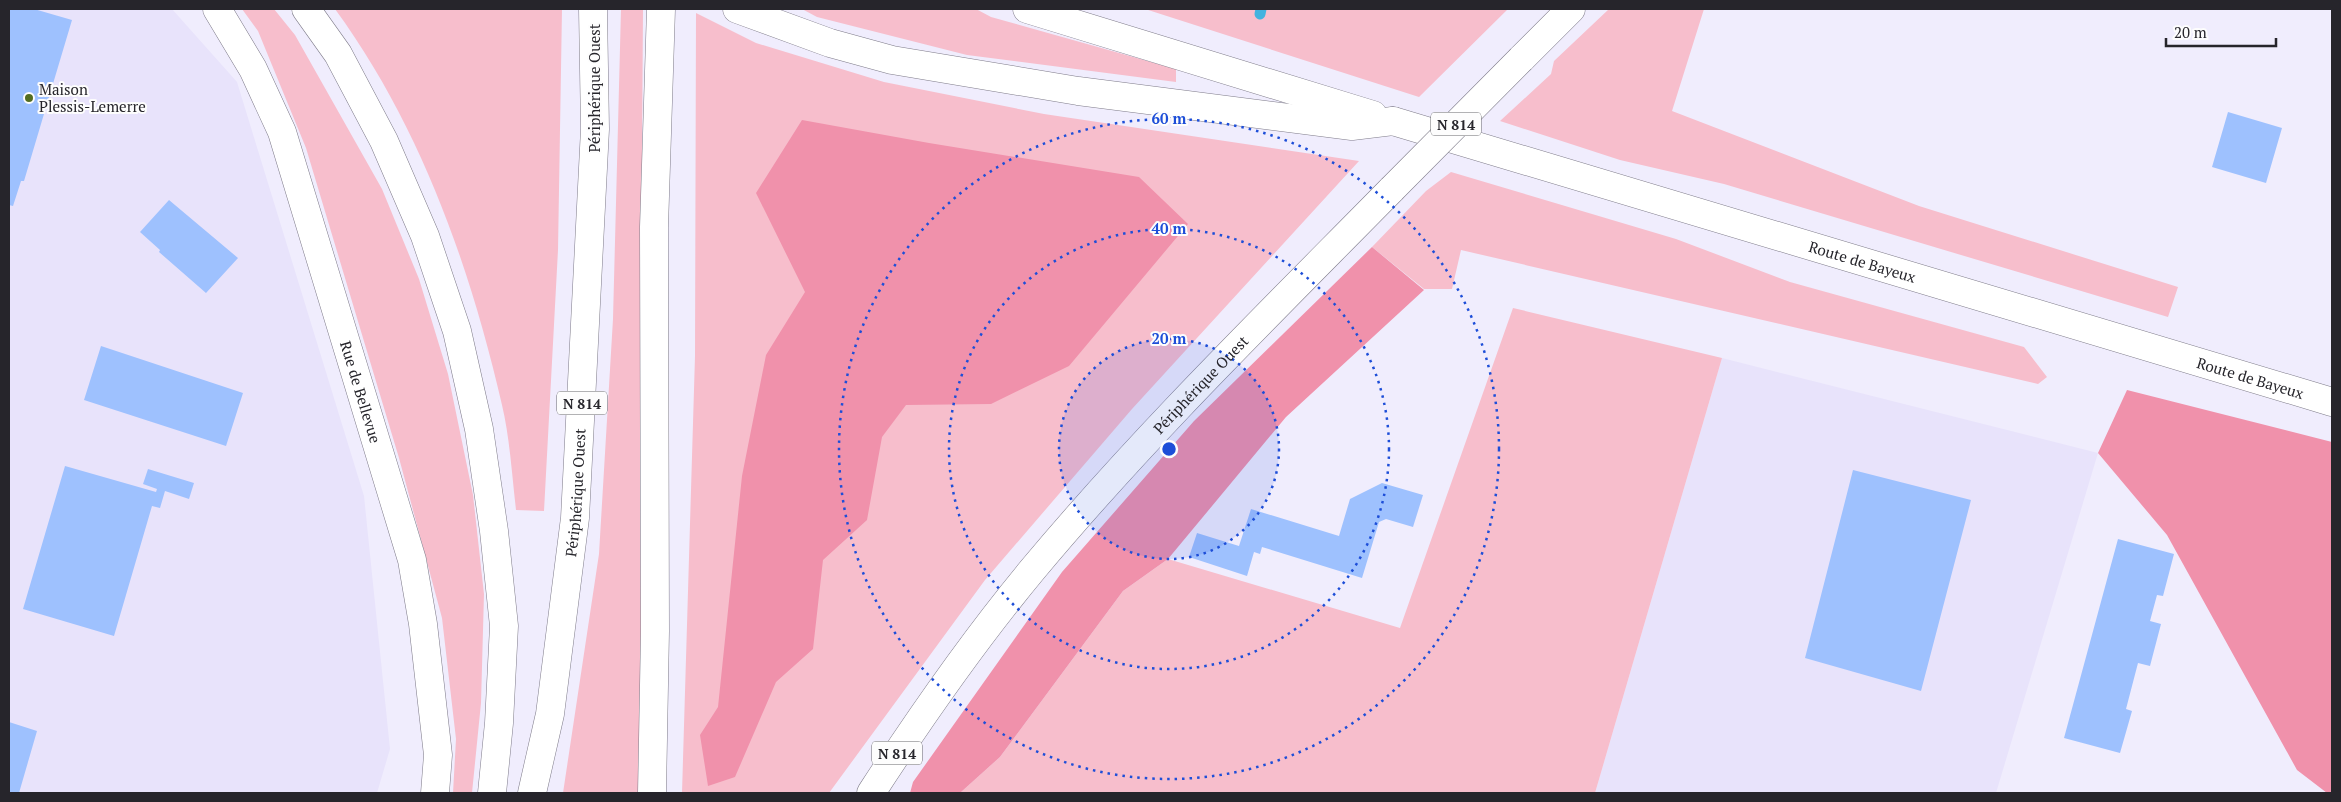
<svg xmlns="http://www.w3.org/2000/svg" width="2341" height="802" font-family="'PT Serif',serif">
<rect width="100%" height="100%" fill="#f0edfd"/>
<!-- built -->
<path fill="#e8e3fb" d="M9,9H172L237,82L364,496L390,749L377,793H9Z
M1722,358L2098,453L1996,793H1595Z"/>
<!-- green -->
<path fill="#f7becc" d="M242,9H274L295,35L382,189L419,279L448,374L473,495L484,594L481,703L472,793H453L456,739L442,618L399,458L306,148L258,31Z
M335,9H562L558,250L544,511L516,510C512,476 510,439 502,405C470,266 420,125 335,9Z
M621,9H643L640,445L642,793H563L599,554L613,319Z
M802,9H976L991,17L1176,69V82L967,55L817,17Z
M1145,9H1508L1419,97Z
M1609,9H1704L1672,111L1919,206L2178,287L2168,317L1724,184L1620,160L1500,121L1551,74L1554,61Z
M696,13L756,43L884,82L1044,114L1359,161L1132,409L985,580L829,793H682L695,356Z
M1451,172L1676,239L1790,282L2024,347L2047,377L2038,384L1461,250L1452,289H1424L1372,247L1426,191Z
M1513,308L1722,358L1595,793H960L1000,757L1123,591L1168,559L1400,628Z"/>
<!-- forest -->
<path fill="#f091ab" d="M802,120L929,143L1139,177L1188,224L1069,366L991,404L906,405L882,437L867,520L823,560L813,649L776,682L735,777L708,786L700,735L718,707L742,476L766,355L805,292L756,193Z
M1372,247L1424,290L1286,417L1168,559L1123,591L1000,757L960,793H910L913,782L1062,572L1194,421Z
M2127,390L2332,442V793H2327L2297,770L2167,535L2098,453Z"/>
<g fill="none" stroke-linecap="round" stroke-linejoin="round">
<!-- stream -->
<path stroke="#42b3df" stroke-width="11" d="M1260,14L1261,9"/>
</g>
<!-- building -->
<path fill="#9ec1fe" d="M9,9H34L72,20L24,181H21L13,206L9,205Z
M2228,112L2282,128L2266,183L2212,167Z
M169,200L238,258L206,293L159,252L160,250L140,232Z
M101,346L243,393L226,446L84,400Z
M65,466L156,492L157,489L143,484L148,469L194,483L189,499L165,491L160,508L152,506L114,636L23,609Z
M1853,470L1971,500L1921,691L1805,658Z
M1382,483L1423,495L1413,527L1386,519L1379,522L1362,578L1262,547L1260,554L1254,552L1247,576L1189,557L1197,533L1239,546L1251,509L1339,536L1350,499Z
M2118,539L2174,554L2163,596L2157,595L2150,621L2161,624L2150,666L2138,663L2126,709L2132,711L2120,753L2064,738Z
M9,722L37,731L19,793H9Z"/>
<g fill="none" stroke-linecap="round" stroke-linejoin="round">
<!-- minor casing -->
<g stroke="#7e7b89" stroke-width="29">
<g id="minor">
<path id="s1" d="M217,9L253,69L282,132L412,560L423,624L438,755L435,793"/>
</g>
</g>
<!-- secondary casing -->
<g stroke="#7e7b89" stroke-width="29">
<g id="secondary">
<path id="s2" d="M1393,121L2332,402"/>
</g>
</g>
<!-- trunk casing -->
<g stroke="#7e7b89" stroke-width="29">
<g id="trunk">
<path d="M306,9L338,54L384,141L425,236L457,331L479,429L494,531L504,626L499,723L492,793"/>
<path d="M737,9L830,43L892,60L1078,91L1352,126L1393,121"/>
<path d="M1027,9L1373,115"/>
<path d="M1521,59L1571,9"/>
<path id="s3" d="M532,793L550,714L575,518L595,129L593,9"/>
<path d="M652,793L655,631L654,227L661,9"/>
<path id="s4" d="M871,793C921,716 974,640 1033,569C1145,435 1270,313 1392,189"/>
</g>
</g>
<!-- minor -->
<use href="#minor" stroke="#fff" stroke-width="28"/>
<!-- secondary -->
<use href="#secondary" stroke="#fff" stroke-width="28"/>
<!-- trunk -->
<use href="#trunk" stroke="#fff" stroke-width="28"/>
<!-- trunk-bridge casing -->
<g stroke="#7e7b89" stroke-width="29" stroke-linecap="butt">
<path id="trunk-bridge" d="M1392,189L1521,59"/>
</g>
<!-- trunk-bridge -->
<use href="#trunk-bridge" stroke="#fff" stroke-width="28"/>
</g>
<!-- distance rings -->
<circle cx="1169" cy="449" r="110" fill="#1d4ed8" fill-opacity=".12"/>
<g fill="none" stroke="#1d4ed8" stroke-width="2.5" stroke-dasharray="2.5 5">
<circle cx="1169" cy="449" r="110"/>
<circle cx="1169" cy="449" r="220"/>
<circle cx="1169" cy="449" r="330"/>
</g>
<!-- markers -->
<circle fill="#536d20" stroke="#fdfdfd" stroke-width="2" cx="29" cy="98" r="5"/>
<g text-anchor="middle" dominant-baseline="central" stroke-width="4" stroke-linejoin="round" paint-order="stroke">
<!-- shield labels -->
<g fill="#fdfdfd" stroke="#66666a" stroke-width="1">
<rect x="1431" y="112.5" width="50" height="23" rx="4"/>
<rect x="557" y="391.5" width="50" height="23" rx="4"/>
<rect x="872" y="741.5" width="50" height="23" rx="4"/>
</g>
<g font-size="14" font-weight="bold" fill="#26252b">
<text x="1456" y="124">N 814</text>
<text x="582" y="403">N 814</text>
<text x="897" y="753">N 814</text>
</g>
<!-- street labels -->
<g font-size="15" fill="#26252b" stroke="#fdfdfd">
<text transform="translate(594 88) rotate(-90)">Périphérique Ouest</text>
<text stroke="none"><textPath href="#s2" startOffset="490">Route de Bayeux</textPath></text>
<text stroke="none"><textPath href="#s2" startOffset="895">Route de Bayeux</textPath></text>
<text stroke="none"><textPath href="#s4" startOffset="526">Périphérique Ouest</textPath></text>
<text stroke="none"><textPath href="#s1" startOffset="411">Rue de Bellevue</textPath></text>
<text stroke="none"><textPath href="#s3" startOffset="304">Périphérique Ouest</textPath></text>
</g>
<!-- poi labels -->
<g font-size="15" fill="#26252b" stroke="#fdfdfd" text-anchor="start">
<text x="39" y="89">Maison<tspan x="39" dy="17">Plessis-Lemerre</tspan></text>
</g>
</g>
<circle cx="1169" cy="449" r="8" fill="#1d4ed8" stroke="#fdfdfd" stroke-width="2.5"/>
<g font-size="15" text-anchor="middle" font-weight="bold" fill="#1d4ed8" stroke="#fdfdfd" stroke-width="4" stroke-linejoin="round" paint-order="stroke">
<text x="1169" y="124">60 m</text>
<text x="1169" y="234">40 m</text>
<text x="1169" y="344">20 m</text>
</g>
<!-- border -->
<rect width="2341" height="802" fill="none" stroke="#26252b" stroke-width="20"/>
<!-- scale -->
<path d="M2166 38v8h110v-8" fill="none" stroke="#26252b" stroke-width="2.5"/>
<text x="2174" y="38" font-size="15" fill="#26252b" stroke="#fdfdfd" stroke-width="4" paint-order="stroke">20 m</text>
</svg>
